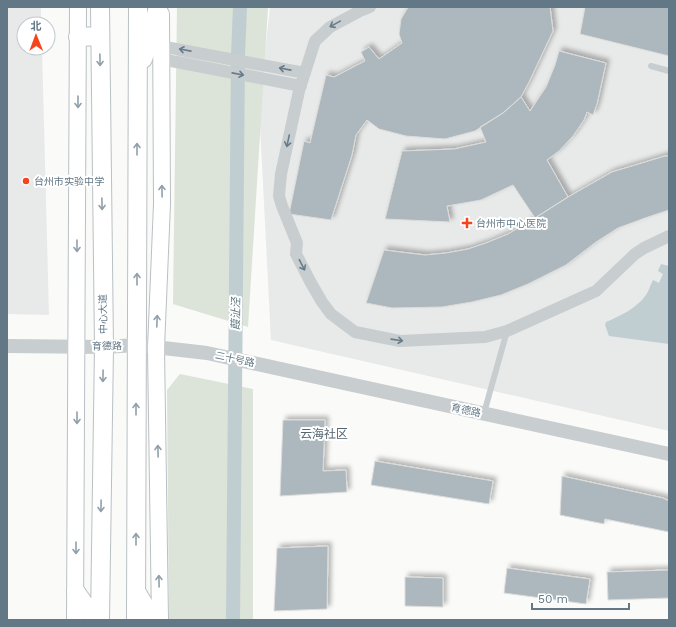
<svg xmlns="http://www.w3.org/2000/svg" width="676" height="627" font-family="'Work Sans','Noto Sans SC',sans-serif">
<defs>
<filter id="shadow"><feDropShadow dx="3.5" dy="-3.5" stdDeviation="2" flood-color="#0004"/></filter>
</defs>
<rect width="100%" height="100%" fill="#fafaf8"/>
<!-- built -->
<path fill="#e8eae9" d="M7,7H41V24H24V48H42L49,315L7,314Z
M270,7H669V431L271,340L259,106Z"/>
<!-- green -->
<path fill="#dce3d8" d="M177,7H268L248,327L173,304Z
M180,374L253,389V620H169L167,390Z"/>
<!-- water -->
<path fill="#c0cdd1" d="M661,264L669,266V344L609,336L605,325L606,322C620,316 637,308 646,295C649,291 650,285 653,280L659,283L663,274L658,271Z"/>
<g fill="none" stroke-linecap="round" stroke-linejoin="round">
<!-- canal -->
<path stroke="#c0cdd1" stroke-width="14" d="M233,620L238,56L240,7"/>
</g>
<!-- building -->
<path fill="#adb8be" stroke="#dcdcda" filter="url(#shadow)" d="M409,7H550L553,31L529,82L521,97L503,113L475,131L445,139L406,136L379,129L367,120L356,135L352,155L331,220L289,214L304,141L310,143L326,75L334,77L365,61L361,52L369,47L379,59L402,43L399,34L401,19L407,9Z
M585,7H669V56L580,34Z
M559,51L606,63L597,104L593,115L587,112L584,120L573,136L559,151L547,160L568,197L535,218L513,185L481,200L447,206L450,222L385,219L402,151L454,149L486,142L480,127L503,113L521,97L530,111L546,87L555,65Z
M665,156H669V210L645,218L618,228L596,242L566,265L528,284L501,295L472,302L442,307L392,308L366,303L384,250L425,255L446,253L468,249L486,243L508,234L535,218L568,197L612,172Z
M283,420H325L323,471L346,470L347,492L280,496Z
M375,461L493,481L489,504L371,485Z
M562,476L663,498L669,501V532L605,519L604,524L560,515Z
M328,546L327,609L274,611L277,548Z
M507,568L590,579L586,604L504,593Z
M669,570V598L608,600L607,572Z
M405,577L443,578V607L405,606Z"/>
<g fill="none" stroke-linecap="round" stroke-linejoin="round">
<!-- secondary casing -->
<g stroke="#b9c0c5" stroke-width="18">
<path id="secondary" d="M75,620L78,7
M160,620L156,348L162,204L161,14"/>
</g>
<!-- primary casing -->
<g stroke="#bac0c3" stroke-width="20">
<path id="primary" d="M100,7L104,347L100,620
M78,37L100,36
M143,59L150,38L158,7
M136,591L153,620
M76,592L95,620
M136,620L138,7"/>
</g>
<!-- service -->
<path stroke="#c8cdd0" stroke-width="6" d="M651,66L669,71
M484,413L507,331"/>
<!-- minor -->
<path stroke="#c8cdd0" stroke-width="12" d="M370,7L360,11L330,27L315,41L299,91L281,174L279,196L282,206L297,243L296,254L311,283L322,302L331,314L355,332L400,341L485,337L507,331L596,291L635,254L644,248L669,236
M160,46L305,73
M161,59L301,86"/>
<!-- tertiary -->
<path stroke="#c8cdd0" stroke-width="14" d="M7,346L104,347L137,345L207,353L669,454"/>
<!-- secondary -->
<use href="#secondary" stroke="#fff" stroke-width="16"/>
<!-- primary -->
<use href="#primary" stroke="#fff" stroke-width="18"/>
</g>
<!-- one-way arrows -->
<defs><path id="oneway-shaft" d="M-6 0H5M1.5-3L5.5 0L1.5 3" fill="none" stroke-width="1.6" stroke-linecap="round" stroke-linejoin="round"/></defs>
<g stroke="#677c8a">
<use href="#oneway-shaft" transform="translate(335 24) rotate(151)"/>
<use href="#oneway-shaft" transform="translate(185 50) rotate(-169)"/>
<use href="#oneway-shaft" transform="translate(285 69) rotate(-169)"/>
<use href="#oneway-shaft" transform="translate(238 74) rotate(11)"/>
<use href="#oneway-shaft" transform="translate(288 141) rotate(102)"/>
<use href="#oneway-shaft" transform="translate(302 265) rotate(63)"/>
<use href="#oneway-shaft" transform="translate(397 340) rotate(8)"/>
</g>
<g stroke="#91a0aa">
<use href="#oneway-shaft" transform="translate(100 60) rotate(89)"/>
<use href="#oneway-shaft" transform="translate(78 102) rotate(90)"/>
<use href="#oneway-shaft" transform="translate(137 149) rotate(-90)"/>
<use href="#oneway-shaft" transform="translate(162 191) rotate(-91)"/>
<use href="#oneway-shaft" transform="translate(102 204) rotate(89)"/>
<use href="#oneway-shaft" transform="translate(77 246) rotate(90)"/>
<use href="#oneway-shaft" transform="translate(137 279) rotate(-90)"/>
<use href="#oneway-shaft" transform="translate(157 321) rotate(-88)"/>
<use href="#oneway-shaft" transform="translate(103 376) rotate(91)"/>
<use href="#oneway-shaft" transform="translate(136 409) rotate(-90)"/>
<use href="#oneway-shaft" transform="translate(77 418) rotate(90)"/>
<use href="#oneway-shaft" transform="translate(158 451) rotate(-91)"/>
<use href="#oneway-shaft" transform="translate(101 506) rotate(91)"/>
<use href="#oneway-shaft" transform="translate(136 539) rotate(-90)"/>
<use href="#oneway-shaft" transform="translate(76 548) rotate(90)"/>
<use href="#oneway-shaft" transform="translate(159 581) rotate(-91)"/>
</g>
<!-- markers -->
<g fill="#f6451c" stroke="#fff" stroke-width="1.5">
<circle cx="26" cy="181" r="4"/>
<path d="M465 217h4v4h4v4h-4v4h-4v-4h-4v-4h4z"/>
</g>
<g text-anchor="middle" dominant-baseline="central" stroke-width="4" stroke-linejoin="round" paint-order="stroke">
<!-- poi labels -->
<g font-size="10" fill="#627886" stroke="#fff" text-anchor="start">
<text x="34" y="181">台州市实验中学</text>
<text x="476" y="223">台州市中心医院</text>
</g>
<!-- street labels -->
<g font-size="10" fill="#627886" stroke="#fff">
<text transform="translate(103 314) rotate(-91)">中心大道</text>
<text transform="translate(107 346) rotate(-1)">育德路</text>
<text transform="translate(235 359) rotate(12)">二十号路</text>
<text transform="translate(466 410) rotate(12)">育德路</text>
</g>
<!-- water labels -->
<g font-size="11" font-style="italic" fill="#5d777f" stroke="#fff">
<text transform="translate(236 314) rotate(-89)">葭沚泾</text>
</g>
<!-- quarter labels -->
<g font-size="12" fill="#556570" stroke="#fff">
<text x="324" y="434">云海社区</text>
</g>
</g>
<!-- border -->
<rect width="676" height="627" fill="none" stroke="#627886" stroke-width="16"/>
<!-- north arrow -->
<g transform="translate(36 36) rotate(359)"><circle r="19" fill="#ffffff" stroke="#c0c9cf"/>
<path d="M0-3L7 15L0 10L-7 15Z" fill="#f6451c"/>
<text y="-6" font-size="11" font-weight="bold" text-anchor="middle" fill="#627886">北</text>
</g>
<!-- scale -->
<path d="M532 603v6h97v-6" fill="none" stroke="#627886" stroke-width="2"/>
<text x="538" y="603" font-size="12" fill="#627886" stroke="#ffffff" stroke-width="3" paint-order="stroke">50 m</text>
</svg>
